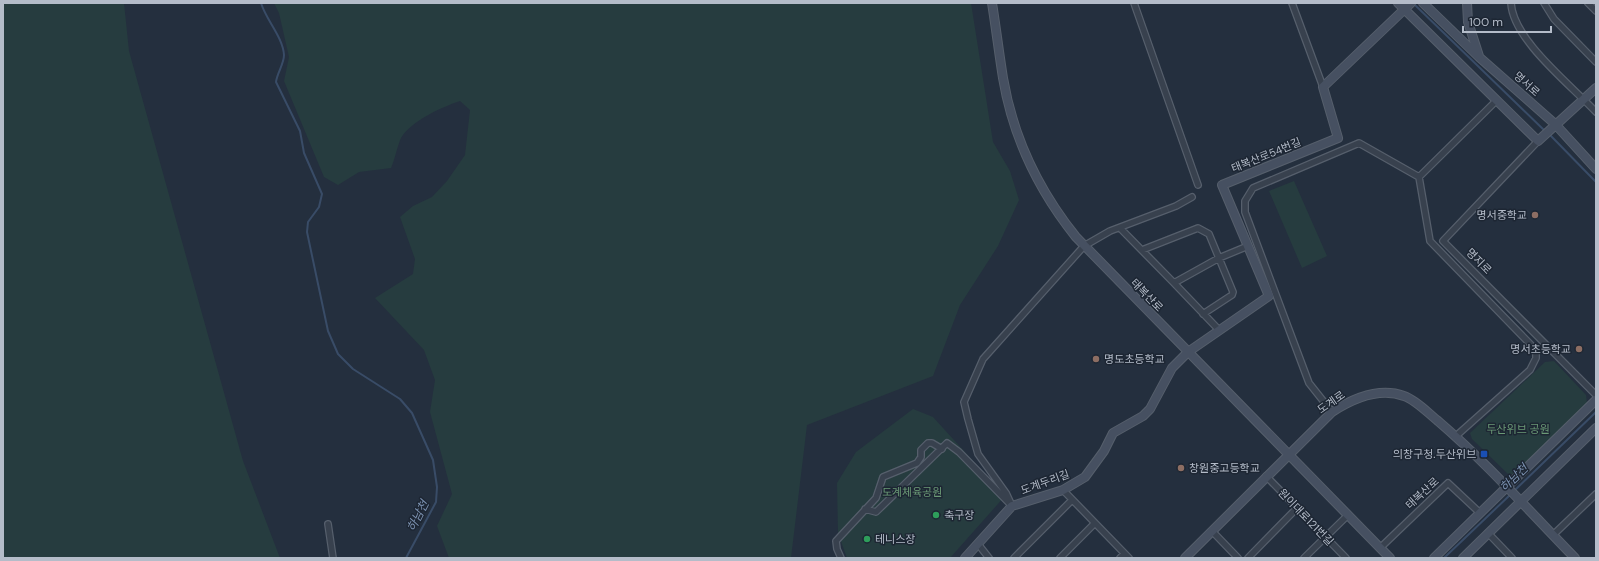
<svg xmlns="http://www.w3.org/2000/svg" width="1599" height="561" font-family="'DM Sans','Noto Sans KR',sans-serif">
<rect width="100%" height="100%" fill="#242f3e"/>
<!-- green -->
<path fill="#263c3f" d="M3,3H124L129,51L243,461L280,558H3Z
M274,3H971L993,142L1010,171L1019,200L998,246L960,305L933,376L807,425L791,558H449L437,526L452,494L430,412L435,380L424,350L375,298L413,274L415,259L400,217L413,206L432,197L447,181L465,155L470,110L460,101C442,107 411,121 401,138C397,147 395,159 391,168L359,172L338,185L324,177L284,81L289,57L279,13Z
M1294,181L1327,256L1302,268L1269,191Z
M1554,361L1586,395L1587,403L1515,474H1508L1472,439L1470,433L1545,362Z
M913,409L933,417L1005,496L950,558H847L838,533L837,483L856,452Z"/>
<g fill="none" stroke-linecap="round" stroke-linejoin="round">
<!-- stream -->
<path stroke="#394c67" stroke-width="2" d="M261,3C266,20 283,37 284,55C284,64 277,73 276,82L300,131L304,153L322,194L319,207L308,222L307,232L328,331L338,354L353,369L400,399L412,413L433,460L437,487L436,502L406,558
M1415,5L1546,132
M1550,135L1596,182
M1514,491L1596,412
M1444,558L1511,494"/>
<!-- street casing -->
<g stroke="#565f6c" stroke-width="8">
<path id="street" d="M1134,3L1198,185
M1292,3L1323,87
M1511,3C1513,40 1571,85 1596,112
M1544,3L1554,19L1596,62
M1588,3L1596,11
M1538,141L1443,241L1596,395
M1120,228L1174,283
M1142,250L1198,228L1209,234L1233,292L1232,295L1203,314
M1219,330L1174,283L1219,258L1248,246
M1332,412L1309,383L1245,212V201L1253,188L1359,143L1419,177
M1456,436L1530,370L1536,358V350L1430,241L1419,177L1496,101
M1266,476L1346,558
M1063,490L1129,558
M1012,506L1006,493L978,454L968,419L964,402L983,359L1084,246L1110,231L1176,206L1192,197
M865,509L876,512L947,443L959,452L1012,506
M328,524L333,558
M1212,531L1238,558
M1488,533L1512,558
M1553,535L1596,494
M978,544L989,558
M1380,548L1448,483L1480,513
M841,558L837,549L836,541L876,498L883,477L917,463L921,457V450L928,443H932L942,449
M1014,558L1072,500
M1060,558L1094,524
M1120,558L1124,554
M1248,558L1297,508
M1304,558L1348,515"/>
</g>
<!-- secondary casing -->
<g stroke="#565f6c" stroke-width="10">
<path id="secondary" d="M992,3C996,28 999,53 1003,78C1013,137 1039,191 1076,237L1390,558
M1398,3L1538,141L1596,88
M1423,3L1479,57L1555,124L1596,169
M1467,3L1468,22L1479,56
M965,558L1012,506L1063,490L1085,477L1104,451L1113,433L1143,416L1150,409L1172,368L1188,352L1269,296L1222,185L1338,138L1323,87L1411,3
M1185,558L1332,412C1352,399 1379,387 1404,396C1416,400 1428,413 1438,421C1487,463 1530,512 1575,558
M1434,558L1596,400
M1463,558L1596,428"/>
</g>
<!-- street -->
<use href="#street" stroke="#38414e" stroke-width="5.5"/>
<!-- secondary -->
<use href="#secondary" stroke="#465061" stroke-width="8"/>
</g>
<!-- markers -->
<g fill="#8d6e63" stroke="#1d2633" stroke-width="1.5">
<circle cx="1535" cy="215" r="4"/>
<circle cx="1579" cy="349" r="4"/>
<circle cx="1096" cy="359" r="4"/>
<circle cx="1181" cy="468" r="4"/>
</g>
<rect fill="#1a4fb4" stroke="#1d2633" stroke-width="1.5" x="1480" y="450" width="8" height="8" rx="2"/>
<g fill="#2e9e5b" stroke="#1d2633" stroke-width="1.5">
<circle cx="936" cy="515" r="4"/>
<circle cx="867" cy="539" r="4"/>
</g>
<g text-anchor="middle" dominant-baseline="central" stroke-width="3" stroke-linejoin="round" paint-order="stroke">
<!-- street labels -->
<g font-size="11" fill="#b4bcc9" stroke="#1d2633">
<text transform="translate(1527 84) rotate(42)">명서로</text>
<text transform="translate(1266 155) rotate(-22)">태복산로54번길</text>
<text transform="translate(1479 261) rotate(45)">명지로</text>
<text transform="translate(1147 295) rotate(46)">태복산로</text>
<text transform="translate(1331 402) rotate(-35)">도계로</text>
<text transform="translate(1045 482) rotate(-20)">도계두리길</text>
<text transform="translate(1422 493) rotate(-43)">태복산로</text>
<text transform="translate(1306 517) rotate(46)">원이대로121번길</text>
</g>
<!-- poi labels -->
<g font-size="11" fill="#b4bcc9" stroke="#1d2633" text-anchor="start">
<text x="1527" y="215" text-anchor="end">명서중학교</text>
<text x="1571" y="349" text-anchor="end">명서초등학교</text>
<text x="1104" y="359">명도초등학교</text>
<text x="1476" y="454" text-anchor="end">의창구청.두산위브</text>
<text x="1189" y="468">창원중고등학교</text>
<text x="944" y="515">축구장</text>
<text x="875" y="539">테니스장</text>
</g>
<!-- park labels -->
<g font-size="11" fill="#6b9a76" stroke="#1d2633">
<text x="1518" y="429">두산위브 공원</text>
<text x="912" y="492">도계체육공원</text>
</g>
<!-- water labels -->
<g font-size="12" font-style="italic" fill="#7c92b1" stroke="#1d2633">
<text transform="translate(1514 478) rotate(-44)">하남천</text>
<text transform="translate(418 516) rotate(-63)">하남천</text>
</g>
</g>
<!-- border -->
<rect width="1599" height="561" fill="none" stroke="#b4bcc9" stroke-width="8"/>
<!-- scale -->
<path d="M1463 26v6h88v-6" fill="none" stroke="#b4bcc9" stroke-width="2"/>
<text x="1469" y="26" font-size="12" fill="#b4bcc9" stroke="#1d2633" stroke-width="3" paint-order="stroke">100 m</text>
</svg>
